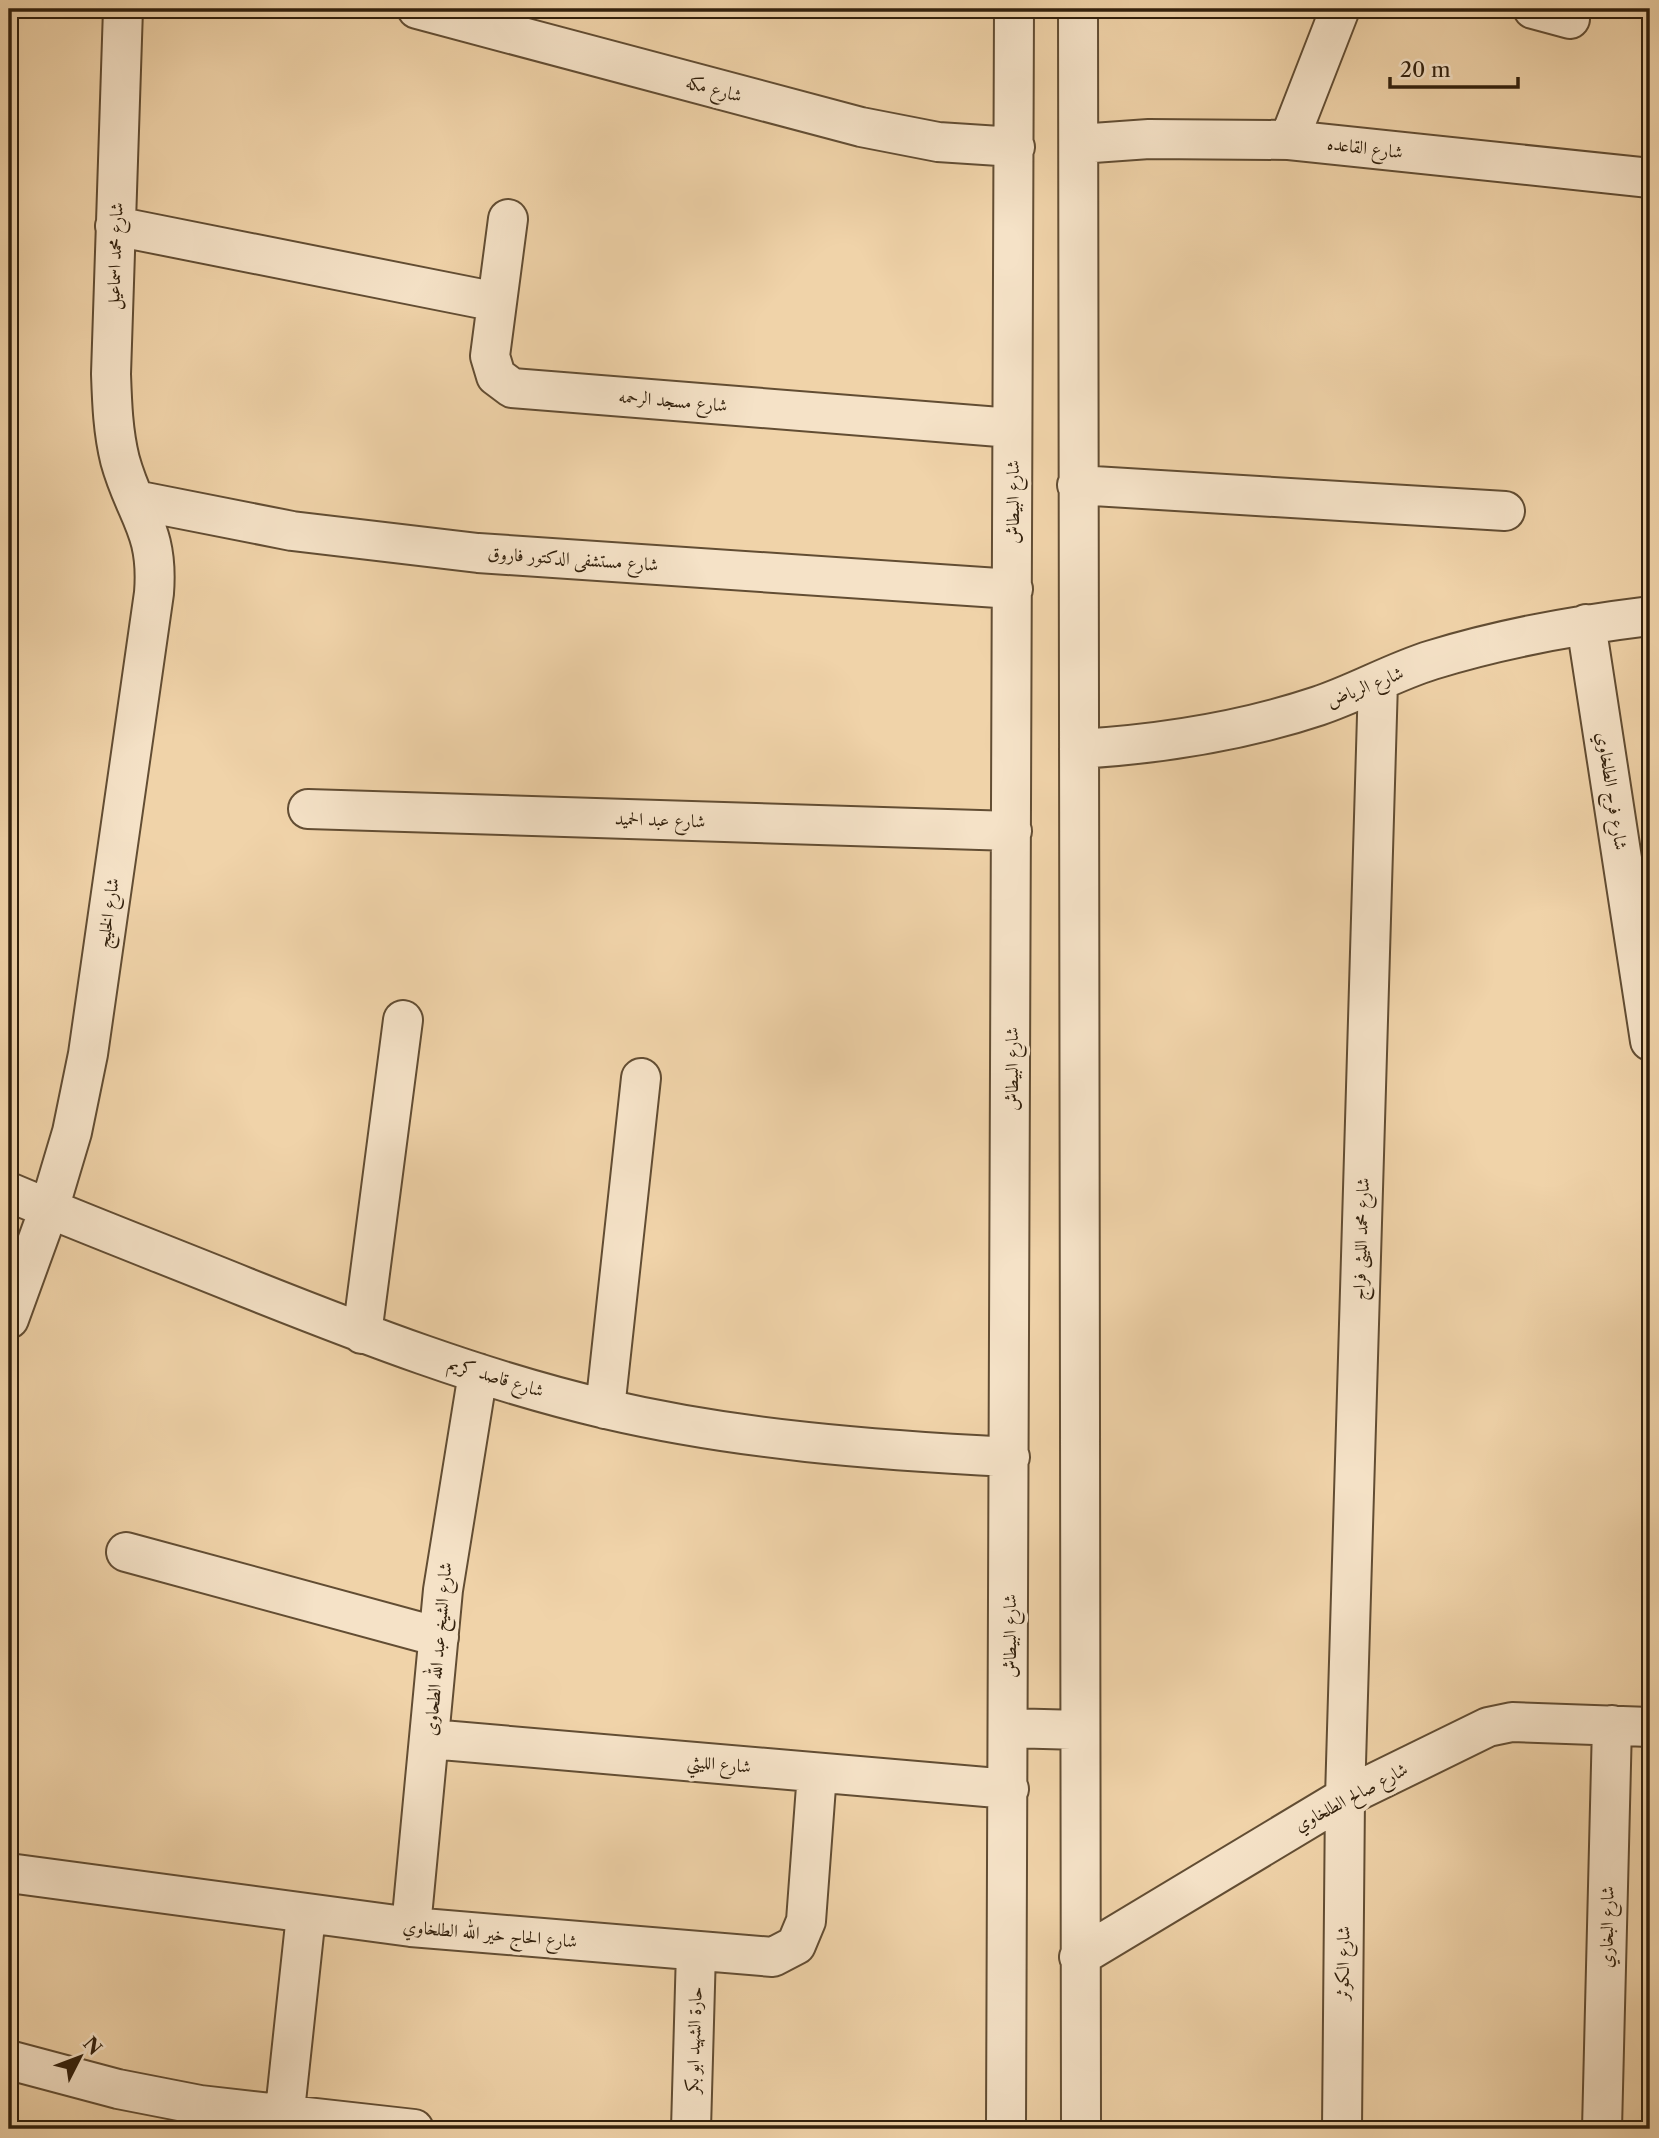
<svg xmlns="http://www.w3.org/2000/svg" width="1659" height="2138" font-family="'Libre Caslon Text',Amiri,serif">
<rect width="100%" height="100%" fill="#f0d3a9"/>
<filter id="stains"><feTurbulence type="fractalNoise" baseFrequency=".00286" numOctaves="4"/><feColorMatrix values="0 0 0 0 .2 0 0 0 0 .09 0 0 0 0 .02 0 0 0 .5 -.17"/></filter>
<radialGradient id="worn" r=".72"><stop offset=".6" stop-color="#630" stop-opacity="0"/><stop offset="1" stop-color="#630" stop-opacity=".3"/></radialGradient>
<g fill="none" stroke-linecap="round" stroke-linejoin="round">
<!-- minor casing -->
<g stroke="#624d33" stroke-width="42">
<path id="minor" d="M417,9L861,127L938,142L1015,147
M1078,9L1081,2129
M1533,9L1570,19
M1289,140L1340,9
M1079,144L1149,139L1289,140L1650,178
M508,219L490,356L496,376L512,388L1012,428
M115,226L497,302
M1077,485L1505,511
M135,500L292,531L478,553L1013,589
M1586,624L1650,1041
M1079,749C1161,744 1240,732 1318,706C1357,693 1393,672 1432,660C1503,638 1576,625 1650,616
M308,809L1012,831
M9,1192C87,1225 166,1255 245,1287C363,1334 482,1380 606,1409C739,1440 874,1450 1010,1457
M9,1319L49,1209L72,1132L88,1054L154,593C159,529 135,515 120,460C113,432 112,403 111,374L123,9
M362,1334L403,1020
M605,1409L641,1078
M126,1552L439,1637
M1009,1728L1080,1730
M430,1739L1009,1789
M9,1873L411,1927L773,1957L796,1945L806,1921L817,1773
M411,1927L443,1590L478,1373
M1079,1957L1345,1797L1488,1727L1512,1722L1650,1727
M9,2060L118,2089L200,2105L414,2129
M283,2129L306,1915
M691,2129L696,1951
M1006,2129L1014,9
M1342,2129L1345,1797L1378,682
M1602,2129L1612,1725"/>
</g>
<!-- minor -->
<use href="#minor" stroke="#f5e2c7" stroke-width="38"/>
</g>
<g text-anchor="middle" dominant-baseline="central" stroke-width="7" stroke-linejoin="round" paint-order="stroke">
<!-- street labels -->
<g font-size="18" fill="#32200c" stroke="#f5e2c7">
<text transform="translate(714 89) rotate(15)">شارع مكه</text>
<text transform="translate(1365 148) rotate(7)">شارع القاعده</text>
<text transform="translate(115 256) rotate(-88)">شارع محمد اسماعيل</text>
<text transform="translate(673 401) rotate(5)">شارع مسجد الرحمه</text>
<text transform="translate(1013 502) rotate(-90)">شارع البيطاش</text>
<text transform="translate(573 559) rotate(4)">شارع مستشفى الدكتور فاروق</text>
<text transform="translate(1365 687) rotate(-22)">شارع الرياض</text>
<text transform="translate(1612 791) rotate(81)">شارع فرج الطلخاوي</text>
<text transform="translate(660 820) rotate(2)">شارع عبد الحميد</text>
<text transform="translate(108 913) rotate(-82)">شارع الخليج</text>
<text transform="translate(1012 1069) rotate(-90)">شارع البيطاش</text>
<text transform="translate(1361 1239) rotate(-88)">شارع محمد الليثى فراج</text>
<text transform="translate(496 1377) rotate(17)">شارع قاصد كريم</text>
<text transform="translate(1010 1636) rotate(-90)">شارع البيطاش</text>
<text transform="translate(438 1649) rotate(-85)">شارع الشيخ عبد الله الطحاوى</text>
<text transform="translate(719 1764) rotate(5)">شارع الليثي</text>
<text transform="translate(1351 1797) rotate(-28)">شارع صالح الطلخاوي</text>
<text transform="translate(1607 1927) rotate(-89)">شارع البخاري</text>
<text transform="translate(490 1934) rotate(5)">شارع الحاج خير الله الطلخاوي</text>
<text transform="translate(1343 1963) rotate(-89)">شارع الكوثر</text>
<text transform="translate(694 2040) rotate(-88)">حارة الشهيد ابو بكر</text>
</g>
</g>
<!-- margin -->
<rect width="1659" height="2138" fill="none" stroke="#f0d3a9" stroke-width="35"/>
<rect x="10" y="10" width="1638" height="2117" fill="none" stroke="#32200c" stroke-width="3.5"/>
<rect x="18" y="18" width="1624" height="2103" fill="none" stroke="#32200c" stroke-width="2"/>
<!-- north arrow -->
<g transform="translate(80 2057) rotate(48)" stroke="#f5e2c7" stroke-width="5" paint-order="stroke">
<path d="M0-5L12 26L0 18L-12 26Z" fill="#32200c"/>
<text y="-10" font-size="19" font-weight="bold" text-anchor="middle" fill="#32200c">N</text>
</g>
<!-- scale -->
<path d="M1390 77v10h128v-10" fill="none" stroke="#32200c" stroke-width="3.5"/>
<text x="1400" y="77" font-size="21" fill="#32200c" stroke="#f5e2c7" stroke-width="5" paint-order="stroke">20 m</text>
<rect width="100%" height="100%" filter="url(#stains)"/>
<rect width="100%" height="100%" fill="url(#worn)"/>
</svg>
